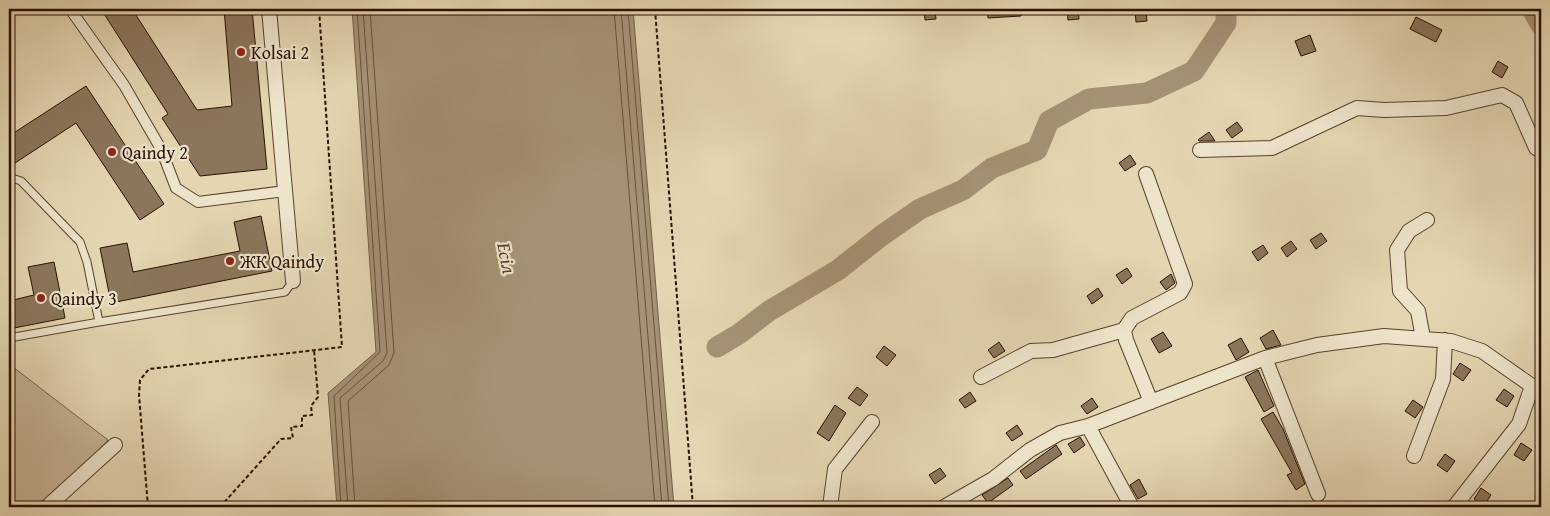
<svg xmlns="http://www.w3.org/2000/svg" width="1550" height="516" font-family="'Gentium Book Plus',serif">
<rect width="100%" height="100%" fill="#e4d6b1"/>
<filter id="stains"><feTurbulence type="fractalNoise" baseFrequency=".004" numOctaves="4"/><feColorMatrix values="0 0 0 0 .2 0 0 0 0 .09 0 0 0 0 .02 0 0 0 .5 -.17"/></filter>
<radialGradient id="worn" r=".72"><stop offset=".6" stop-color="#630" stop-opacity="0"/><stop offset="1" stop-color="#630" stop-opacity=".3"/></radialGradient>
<!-- green -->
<path fill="#c5b493" stroke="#78624a" d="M9,364L108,440L45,507H9Z"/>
<!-- water -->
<path fill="#a59275" stroke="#745e46" d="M352,9H633L674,507H337L328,393L376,352Z"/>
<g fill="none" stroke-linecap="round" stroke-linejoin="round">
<!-- shore -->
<path stroke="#68503a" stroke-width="1" d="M614,9L655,507
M621,9L662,507
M628,9L669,507
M341,507L334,396L380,352L357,9
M348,507L340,398L383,361L387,353L363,9
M355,507L348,401L389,365L394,353L370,9"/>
<!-- river -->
<path stroke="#a59275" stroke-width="21" d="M1532,9L1541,25
M717,347L739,334L769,311L838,270L881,236L920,209L963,190L992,168L1037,150L1049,121L1089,99L1147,93L1194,71L1226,23V9"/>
</g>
<!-- building -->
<path fill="#8b765c" stroke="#2b0f00" d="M101,9H132L197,110L232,106L224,9H252L267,169L200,176L162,118L168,114Z
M924,9H935L936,19L925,20Z
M987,9H1021V16L988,18Z
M1067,9H1078L1079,19L1068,20Z
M1146,10L1147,21L1136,22L1135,11Z
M1416,17L1442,30L1436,42L1410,29Z
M1310,35L1316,51L1301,56L1295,41Z
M1498,61L1508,67L1502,78L1492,72Z
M86,86L164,204L140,220L76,123L9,167V136Z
M1237,122L1243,130L1232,138L1226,130Z
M1209,132L1215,141H1199L1198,140Z
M1130,155L1136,164L1125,171L1119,163Z
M261,216L272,271L111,303L100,248L127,243L133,272L240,251L234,222Z
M1321,233L1327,241L1316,249L1310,240Z
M1291,241L1297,249L1287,257L1281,248Z
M1263,245L1268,253L1258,261L1252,252Z
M54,262L65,318L9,329V301L34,295L28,267Z
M1127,268L1132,276L1122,284L1116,275Z
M1171,274L1175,283L1166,290L1160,282Z
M1098,288L1103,296L1092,304L1087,296Z
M1273,330L1281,345L1266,349L1260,338Z
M1163,332L1172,346L1159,353L1151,339Z
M1241,338L1249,352L1236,360L1228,345Z
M999,342L1005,351L994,358L988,350Z
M884,346L896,355L887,366L876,357Z
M1460,363L1471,370L1463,381L1453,374Z
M1258,370L1274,406L1264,412L1245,377Z
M857,387L868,395L860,406L848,398Z
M1504,389L1514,396L1507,407L1496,400Z
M970,392L976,401L965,408L959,400Z
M1092,398L1098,407L1087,414L1081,406Z
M1413,400L1423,407L1415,418L1405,411Z
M835,405L846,413L829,441L817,433Z
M1273,412L1283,429L1305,484L1296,490L1287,475L1292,473L1261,419Z
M1017,425L1023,434L1012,441L1006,433Z
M1080,437L1085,445L1074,453L1068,444Z
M1521,443L1532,450L1524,461L1514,455Z
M1056,445L1062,454L1026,479L1020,471Z
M1445,454L1455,461L1447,472L1437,465Z
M940,468L946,476L935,484L929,475Z
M1008,478L1013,485L988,503L982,495Z
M1139,479L1147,494L1138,499L1130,485Z
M1481,488L1491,495L1484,506L1474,499Z"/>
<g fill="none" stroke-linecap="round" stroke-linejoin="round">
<!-- service casing -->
<g stroke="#59412c" stroke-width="9">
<path id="service" d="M9,177L21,181L80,242L87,262L99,322L285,292L293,281
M9,338L99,322"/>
</g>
<!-- pedestrian casing -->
<g stroke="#59412c" stroke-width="12">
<path id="pedestrian" d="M70,9L124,85L161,149L176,188L198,202L285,191"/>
</g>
<!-- minor casing -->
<g stroke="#59412c" stroke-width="16">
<path id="minor" d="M269,9L293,281
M1200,150L1272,148L1357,108L1384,110L1446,108L1502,95L1516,103L1536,148L1541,150
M1124,330L1126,340L1151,402
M1423,338L1418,311L1400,291L1397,250L1409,231L1427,220
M1265,358L1318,494
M981,377L1031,351L1053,350L1124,330L1132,318L1180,293L1185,284L1146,174
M1088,426L1132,507
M1414,456L1443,379L1445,340
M47,507L115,445
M830,507L835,469L872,422
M944,507L993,479L1030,450L1060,433L1088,426L1265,358L1317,345L1384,336L1451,341L1482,351L1532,386
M1454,507L1519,424L1532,386H1541"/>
</g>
<!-- path -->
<path stroke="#2b0f00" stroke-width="2" stroke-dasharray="4 2.5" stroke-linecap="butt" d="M655,9L693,507
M148,507L139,395L140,380L149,369L342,347L319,9
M220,507L281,439L293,438L291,427L302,426V416L312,415L311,406L318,397L314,350"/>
<!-- service -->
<use href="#service" stroke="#ede4cc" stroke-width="7"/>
<!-- pedestrian -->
<use href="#pedestrian" stroke="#ede4cc" stroke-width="10"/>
<!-- minor -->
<use href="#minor" stroke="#ede4cc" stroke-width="14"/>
</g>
<!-- markers -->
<g fill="#8f2418" stroke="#ede4cc" stroke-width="2">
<circle cx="241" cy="52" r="5"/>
<circle cx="112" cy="152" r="5"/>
<circle cx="230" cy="261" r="5"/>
<circle cx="41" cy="298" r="5"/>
</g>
<g text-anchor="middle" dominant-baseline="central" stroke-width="4.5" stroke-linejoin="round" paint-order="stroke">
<!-- poi labels -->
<g font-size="18" fill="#2b0f00" stroke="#ede4cc" text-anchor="start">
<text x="251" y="52">Kolsai 2</text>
<text x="122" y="152">Qaindy 2</text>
<text x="240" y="261">ЖК Qaindy</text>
<text x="51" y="298">Qaindy 3</text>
</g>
<!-- water labels -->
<g font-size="19" font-style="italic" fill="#5c432f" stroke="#ede4cc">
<text transform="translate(507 258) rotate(79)">Есіл</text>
</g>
</g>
<!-- margin -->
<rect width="1550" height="516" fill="none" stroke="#e4d6b1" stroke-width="30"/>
<rect x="10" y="10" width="1530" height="496" fill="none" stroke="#2b0f00" stroke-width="2.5"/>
<rect x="15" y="15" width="1520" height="486" fill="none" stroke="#2b0f00"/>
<rect width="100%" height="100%" filter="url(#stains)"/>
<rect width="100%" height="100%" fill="url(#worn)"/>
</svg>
